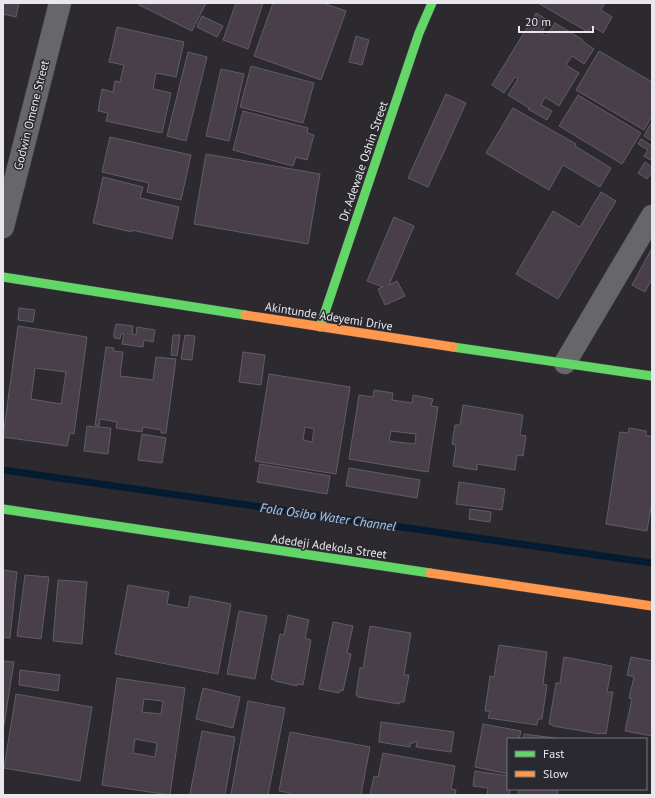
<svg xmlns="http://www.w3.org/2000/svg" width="655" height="798" font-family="'PT Sans',sans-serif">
<rect width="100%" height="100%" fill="#2c2a2f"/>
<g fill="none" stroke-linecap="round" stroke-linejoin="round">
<!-- stream -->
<path stroke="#051b31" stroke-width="7" d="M3,470L652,563"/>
</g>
<!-- building -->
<path fill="#483f4a" stroke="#605e62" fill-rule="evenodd" d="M3,3H19L16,17L3,14Z
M140,3H206L192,31L139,5Z
M236,3H263L248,49L223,40Z
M273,3H323L346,11L321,80L254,56Z
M538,3H605L601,10L612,17L603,33L592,26L588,32Z
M536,13L549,21L541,33L546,36L555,23L583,40L582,41L594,49L584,64L572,56L566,65L579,73L559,106L545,97L541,105L552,111L547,120L528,109L529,108L508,95L518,79L515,77L504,93L492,85Z
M202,16L223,26L217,37L197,27Z
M117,27L184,42L176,77L156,73L153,89L171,93L162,133L106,121L108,113L98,111L102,89L113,92L115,81L120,82L124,65L109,62Z
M356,36L369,40L362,65L349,62Z
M599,51L652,82V116L644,130L576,90Z
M188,52L207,57L186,141L167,136Z
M251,66L314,83L303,123L240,107Z
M221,69L244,74L229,141L206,136Z
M446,94L466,103L428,187L408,178Z
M578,95L641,133L622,164L559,126Z
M513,108L576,144L575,146L611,168L600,187L563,165L549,190L486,153Z
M243,111L308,128L307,133L314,135L307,160L296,157L293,166L233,150Z
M651,123H652V141L644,136Z
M110,137L191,155L181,200L147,192L149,183L102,172Z
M641,139L652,146V155L650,160L644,156L648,150L638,144Z
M206,154L320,174L308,244L194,224Z
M645,162L652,167V172L647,179L638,173Z
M103,177L143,187L140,198L179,207L172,239L132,230V232L93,223Z
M601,192L616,201L558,299L516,274L553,211L580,227Z
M394,217L414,226L389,285L397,281L405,296L385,305L378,289L383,287L367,281Z
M652,248V279L645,292L632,285Z
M19,308L35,310L33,322L18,320Z
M116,324L133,326L132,334L136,335L137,327L155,330L153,342L144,340L143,347L122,344L124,334H121L120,339L114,338V333Z
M18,326L87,337L74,434L70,433L67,446L3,437ZM35,368L66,372L61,404L31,399Z
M173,335H180L177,356L171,355Z
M185,335L195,336L192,360L181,359Z
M106,347L114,348L113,351L123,352L120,376L153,380L156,357L176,359L166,433H161V430L143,427L142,432L116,428L117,422L100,419L99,426L95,425Z
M243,352L265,355L261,385L239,382Z
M269,374L350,387L336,474L255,461ZM305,427L314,429L312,442L303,440Z
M374,390L393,393L392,400L412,403L413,395L433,399L431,406L438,407L428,472L349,459L359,395L373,397ZM391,431L416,434L415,444L389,441Z
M463,405L523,415L520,435L526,436L523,456L517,455L515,470L477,464V470L453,466L456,445L452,444L455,425H460Z
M87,426L111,428L108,454L84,451Z
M629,428L646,431V436H652V501L647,531L606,524L620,432L628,433Z
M142,434L166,438L162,463L138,460Z
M260,464L330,476L327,494L257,482Z
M349,468L420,480L417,498L346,486Z
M459,482L505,489L502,510L456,504Z
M470,509L491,512L490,522L469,519Z
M3,570L17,572L10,638L3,637Z
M25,575L49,577L41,639L17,636Z
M58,580L87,582L82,644L53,641Z
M128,585L169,592L167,604L188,608L190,596L231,604L218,674L115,654Z
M239,611L267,616L255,679L227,674Z
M288,615L309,620L305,638L311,640L303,685L297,684V686L275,681V680L271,679L280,634L284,635Z
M333,622L353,626L347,653L351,654L343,691L340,690L339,693L319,689Z
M370,626L411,633L404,675H409L404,702H400L399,704L358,697V695H356L360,668H363Z
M499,645L547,652L543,684L547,685L542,719H538L537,725L488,718L490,711H485L490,676L494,677Z
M564,657L612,666L607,692H613L606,734L600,733V734L553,726V725L549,724L556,683H560Z
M631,657L652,661V736L625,731L632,699L629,698L634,677L627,675Z
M3,661L14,662L3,731Z
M20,670L60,675L58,691L19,685Z
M117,678L185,688L170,795L102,785ZM144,699L163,701L161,714L142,712ZM135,739L157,743L155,757L133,753Z
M203,688L240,697L233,728L196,719Z
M16,694L92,707L80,781L4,768Z
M248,701L285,708L268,795H236L231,794Z
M381,722L454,732L451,752L416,747L417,742L415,741L414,743H410V747L379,742Z
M483,724L521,731L519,739H508V774L475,767Z
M202,731L235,737L225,795H196L190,794Z
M290,732L370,747L361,795H290V793L279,791Z
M524,734L555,738V739H523Z
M383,753L455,766L451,789L456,790L455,795H370L374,776L378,777Z
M475,771L508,776V789H510L509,795H487L488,788L473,786Z
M519,789H558L557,795H518Z"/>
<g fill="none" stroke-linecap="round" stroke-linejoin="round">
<!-- street casing -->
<g stroke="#47454a" stroke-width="23">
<path id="street" d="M3,227L60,3
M565,363L652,216"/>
</g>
<!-- fast casing -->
<g stroke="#47454a" stroke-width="10">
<path id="fast" d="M3,277L245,315
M320,327L419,33L432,3
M453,347L652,376
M3,509L430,573"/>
</g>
<!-- slow casing -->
<g stroke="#47454a" stroke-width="10">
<path id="slow" d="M245,315L453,347
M430,573L652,606"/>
</g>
<!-- street -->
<use href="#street" stroke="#676668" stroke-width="22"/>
<!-- fast -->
<use href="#fast" stroke="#63d668" stroke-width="9"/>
<!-- slow -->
<use href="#slow" stroke="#ff974d" stroke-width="9"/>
</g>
<g text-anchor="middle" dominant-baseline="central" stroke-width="3" stroke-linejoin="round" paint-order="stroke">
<!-- street labels -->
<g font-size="12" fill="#e9e7ec" stroke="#2b2930">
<text transform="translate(31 115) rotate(-76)">Godwin Omene Street</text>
<text transform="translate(363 161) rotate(-71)">Dr. Adewale Oshin Street</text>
<text transform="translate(329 316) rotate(9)">Akintunde Adeyemi Drive</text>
<text transform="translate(329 546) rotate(8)">Adedeji Adekola Street</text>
</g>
<!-- water labels -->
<g font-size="13" font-style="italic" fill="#a1caf5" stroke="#2b2930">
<text transform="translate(328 517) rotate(8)">Fola Osibo Water Channel</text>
</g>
</g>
<!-- border -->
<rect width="655" height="798" fill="none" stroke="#e9e7ec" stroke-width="8"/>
<!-- legend -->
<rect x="507" y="738" width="140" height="52" fill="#2b2930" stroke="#77757b"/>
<rect x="515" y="751" width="20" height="6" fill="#63d668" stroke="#77757b"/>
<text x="543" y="758" font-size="12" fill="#e9e7ec">Fast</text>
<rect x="515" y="771" width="20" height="6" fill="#ff974d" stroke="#77757b"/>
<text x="543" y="778" font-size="12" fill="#e9e7ec">Slow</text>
<!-- scale -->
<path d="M519 26v6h74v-6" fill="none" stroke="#e9e7ec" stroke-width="2"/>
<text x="525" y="26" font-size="12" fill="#e9e7ec" stroke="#2b2930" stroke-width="3" paint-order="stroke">20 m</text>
</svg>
